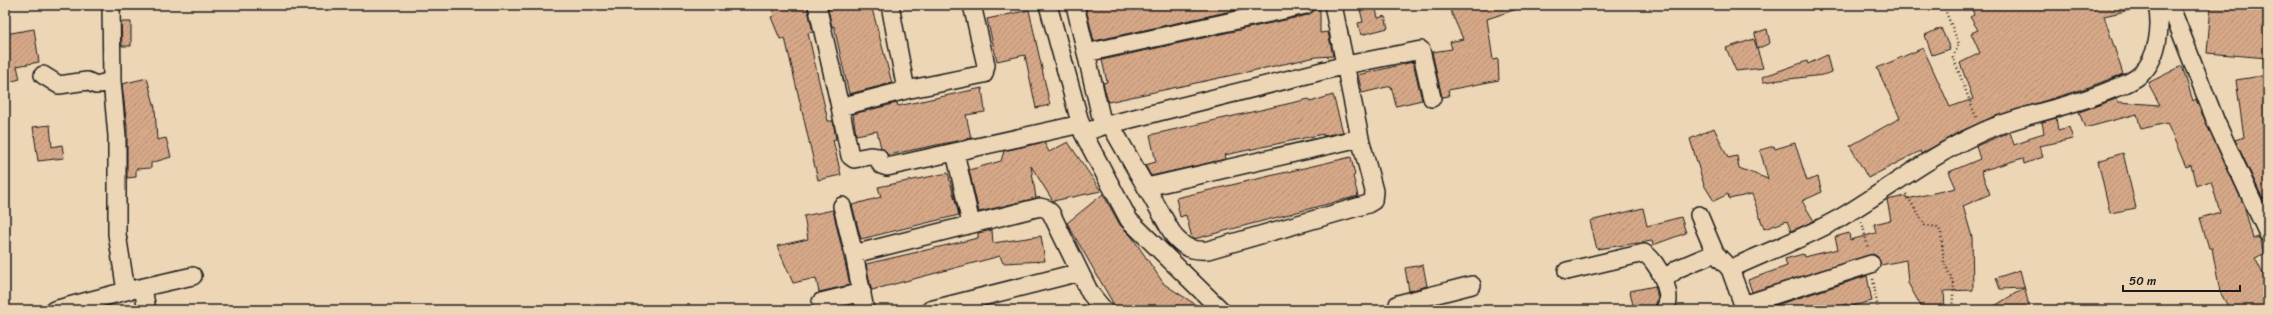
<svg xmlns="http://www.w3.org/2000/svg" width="2273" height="315" font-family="Sriracha,sans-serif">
<defs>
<pattern id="building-hatch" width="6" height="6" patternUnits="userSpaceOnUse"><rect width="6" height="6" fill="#d6a888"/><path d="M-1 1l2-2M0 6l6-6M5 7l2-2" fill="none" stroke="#b79075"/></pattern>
</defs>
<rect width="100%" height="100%" fill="#edd6b5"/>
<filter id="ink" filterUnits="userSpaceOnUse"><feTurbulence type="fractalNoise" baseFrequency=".025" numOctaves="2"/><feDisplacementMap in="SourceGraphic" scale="8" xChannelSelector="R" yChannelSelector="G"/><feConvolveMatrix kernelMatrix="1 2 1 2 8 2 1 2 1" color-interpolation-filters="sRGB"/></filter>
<g filter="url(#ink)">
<!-- building -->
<path fill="url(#building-hatch)" stroke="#1c1c1c" d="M772,5H807L813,32L808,33L828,121H833L836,139L833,140L841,175L818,180L785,38L780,39L771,17L774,16Z
M827,5H871L892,83L849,94L834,26L832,27Z
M1085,5H1259L1094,41Z
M1359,5H1375L1378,18L1385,16L1388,28L1361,35L1358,23L1363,22Z
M1448,5H1523V7L1487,19L1493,60L1498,59L1499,80L1448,90L1449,96L1442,97L1432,52L1452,49L1450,42L1463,39Z
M1971,5H2129L2130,10L2104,16L2123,74L2089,87L1993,117L1959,132L1921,154L1920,151L1868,178L1850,146L1900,118L1877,68L1923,48L1950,107L1973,99L1960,63L1980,53L1971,33L1978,30L1970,17L1974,15Z
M2211,5L2268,7V58L2207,53Z
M1315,9H1320V33L1328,32L1333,56L1316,57L1108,102L1103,83L1107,82L1102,60L1308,15Z
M1029,10L1050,105L1036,108L1025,55L997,61L987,19Z
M121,22H131V46H122Z
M1941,28L1950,49L1932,55L1925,35Z
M34,29L39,62L17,66L20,79L5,83V34Z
M1767,29L1770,43L1757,49L1755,33Z
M1754,39L1763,68L1736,71L1726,48Z
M1827,55L1831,72L1823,75L1763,82L1762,77L1807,61L1808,64Z
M1413,62L1422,100L1396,106L1391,86L1362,93L1358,75Z
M2182,66L2193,101L2196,99L2199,107L2244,205L2253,239L2258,237L2261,241L2264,254L2255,258L2268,284V310H2230L2220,292L2212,248H2209L2200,218L2220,212L2211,181L2196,186L2191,165L2186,167L2167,123L2141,129L2137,114L2085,128L2079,112L2116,99L2118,102L2160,105L2148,83Z
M2268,75V197L2263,199L2235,140L2244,137L2236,80Z
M147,78L155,108L157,140L166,138L171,157L151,163V168L136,169V177L127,178V127L122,84Z
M982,88L985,112L966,115L971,138L888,155L881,148L877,131L856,135L853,114L897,103L898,106Z
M1333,95L1343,132L1323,136V134L1225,155L1226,159L1151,176L1145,165L1156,162L1150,135L1309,99L1310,102Z
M2056,118L2058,130L2069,127L2073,139L2039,146L2043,157L2024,164L2023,158L1981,171L1990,194L1963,206L1972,237L1973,290L1944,291L1945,310H1923L1908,283L1906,260L1881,265L1878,257L1873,254L1752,292L1748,280L1787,266L1785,259L1803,254L1804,257L1838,249L1835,237L1849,233L1850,240L1876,233L1874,224L1891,220L1887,200L1906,196L1907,199L1956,188L1949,172L1980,159L1976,146L2010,132L2014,145L2028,140V138L2044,133L2042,122Z
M50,125L52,147L62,145L64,158L38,161L33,127Z
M1714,128L1728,158L1737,156L1739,168L1768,179L1760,150L1774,146L1775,149L1795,143L1807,181L1818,177L1822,192L1802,201L1814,221L1791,231L1787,221L1764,229L1752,194L1729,199L1728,194L1714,201L1704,185L1690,139Z
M1044,142L1049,152L1068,142L1101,191L1053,201L1031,166L1036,198L979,212L969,170L1001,161L1004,151Z
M2123,153L2136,208L2110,213L2098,161Z
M1351,157L1355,175L1353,176L1358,196L1194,239L1192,238L1186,215L1180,217L1176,198Z
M948,173L959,215L861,239L852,205L881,197L878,187Z
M1103,194L1120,225L1132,237L1164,284L1204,310H1117L1067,223Z
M1643,208L1647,226L1681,217L1686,233L1653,245L1652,241L1597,249L1590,221Z
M833,210L850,285L819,292L816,278L793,283L777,246L808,239L804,216Z
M992,230L993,243L1041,236L1045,261L1003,263L1000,256L872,290L871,288L866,264L978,238V233Z
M1423,265L1427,286L1409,291L1405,268Z
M2020,270L2030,310H1988L2024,288L2000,289L1996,278Z
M1867,276L1872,301L1848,307L1847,304L1822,310H1770V307Z
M1655,286L1658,298L1654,309L1634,310L1630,291Z"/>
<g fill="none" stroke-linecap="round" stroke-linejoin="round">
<!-- minor casing -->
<g stroke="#1c1c1c" stroke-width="20">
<path id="minor" d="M817,5L840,107
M890,5L906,90
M972,5L986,65L984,74L906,90L840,107L850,156L854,159L870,156L878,157L881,165L887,167L1081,124
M1048,5L1083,133L1129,220L1221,310
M1075,5L1103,126
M2170,5L2216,122L2268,234
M1086,53L1306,5
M43,75L59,85L87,81L96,85L112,81L111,5
M1110,124L1174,236C1185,248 1191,251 1208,250L1368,204L1373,201L1374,191L1360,138L1333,5
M1083,133L1103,126L1346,65L1421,50L1432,98
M955,152L971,224
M1147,187L1360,138
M842,206L854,254L865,310
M1699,215L1715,253
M854,254L1040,207L1047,209L1051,213L1090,293L1104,310
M1730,269C1766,252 1805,238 1840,218C1887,190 1931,155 1982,132C2022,114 2067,108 2108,91C2118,87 2131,83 2140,75C2158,59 2162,27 2157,5
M1567,271L1644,253C1657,260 1676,297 1664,310
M1664,280L1677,269L1715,253L1730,269L1745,310
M143,288L147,310
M126,291L193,276
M821,302L862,292
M1398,304L1472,285
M1743,305L1871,264
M54,310L126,291L117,234V136L112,81
M930,310L1080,272"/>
</g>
<!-- path -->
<path stroke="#1c1c1c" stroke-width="2.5" stroke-dasharray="1 3" stroke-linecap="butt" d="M1943,5L1959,44L1953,57L1976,117
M1906,194L1925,225L1937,227L1941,232L1944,262L1954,284L1952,310
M1862,222L1868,248
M1873,279L1878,310
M797,310L807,307"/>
<!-- minor -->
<use href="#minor" stroke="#edd6b5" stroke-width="17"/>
</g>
</g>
<!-- margin -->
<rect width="2273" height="315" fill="none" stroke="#edd6b5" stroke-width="20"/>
<rect x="10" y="10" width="2253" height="295" fill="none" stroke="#1c1c1c" stroke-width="1.5" filter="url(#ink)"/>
<!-- scale -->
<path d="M2123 285v6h117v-6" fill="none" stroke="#1c1c1c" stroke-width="2"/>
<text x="2129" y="285" font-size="12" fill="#1c1c1c" stroke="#edd6b5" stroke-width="3" paint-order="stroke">50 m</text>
</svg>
